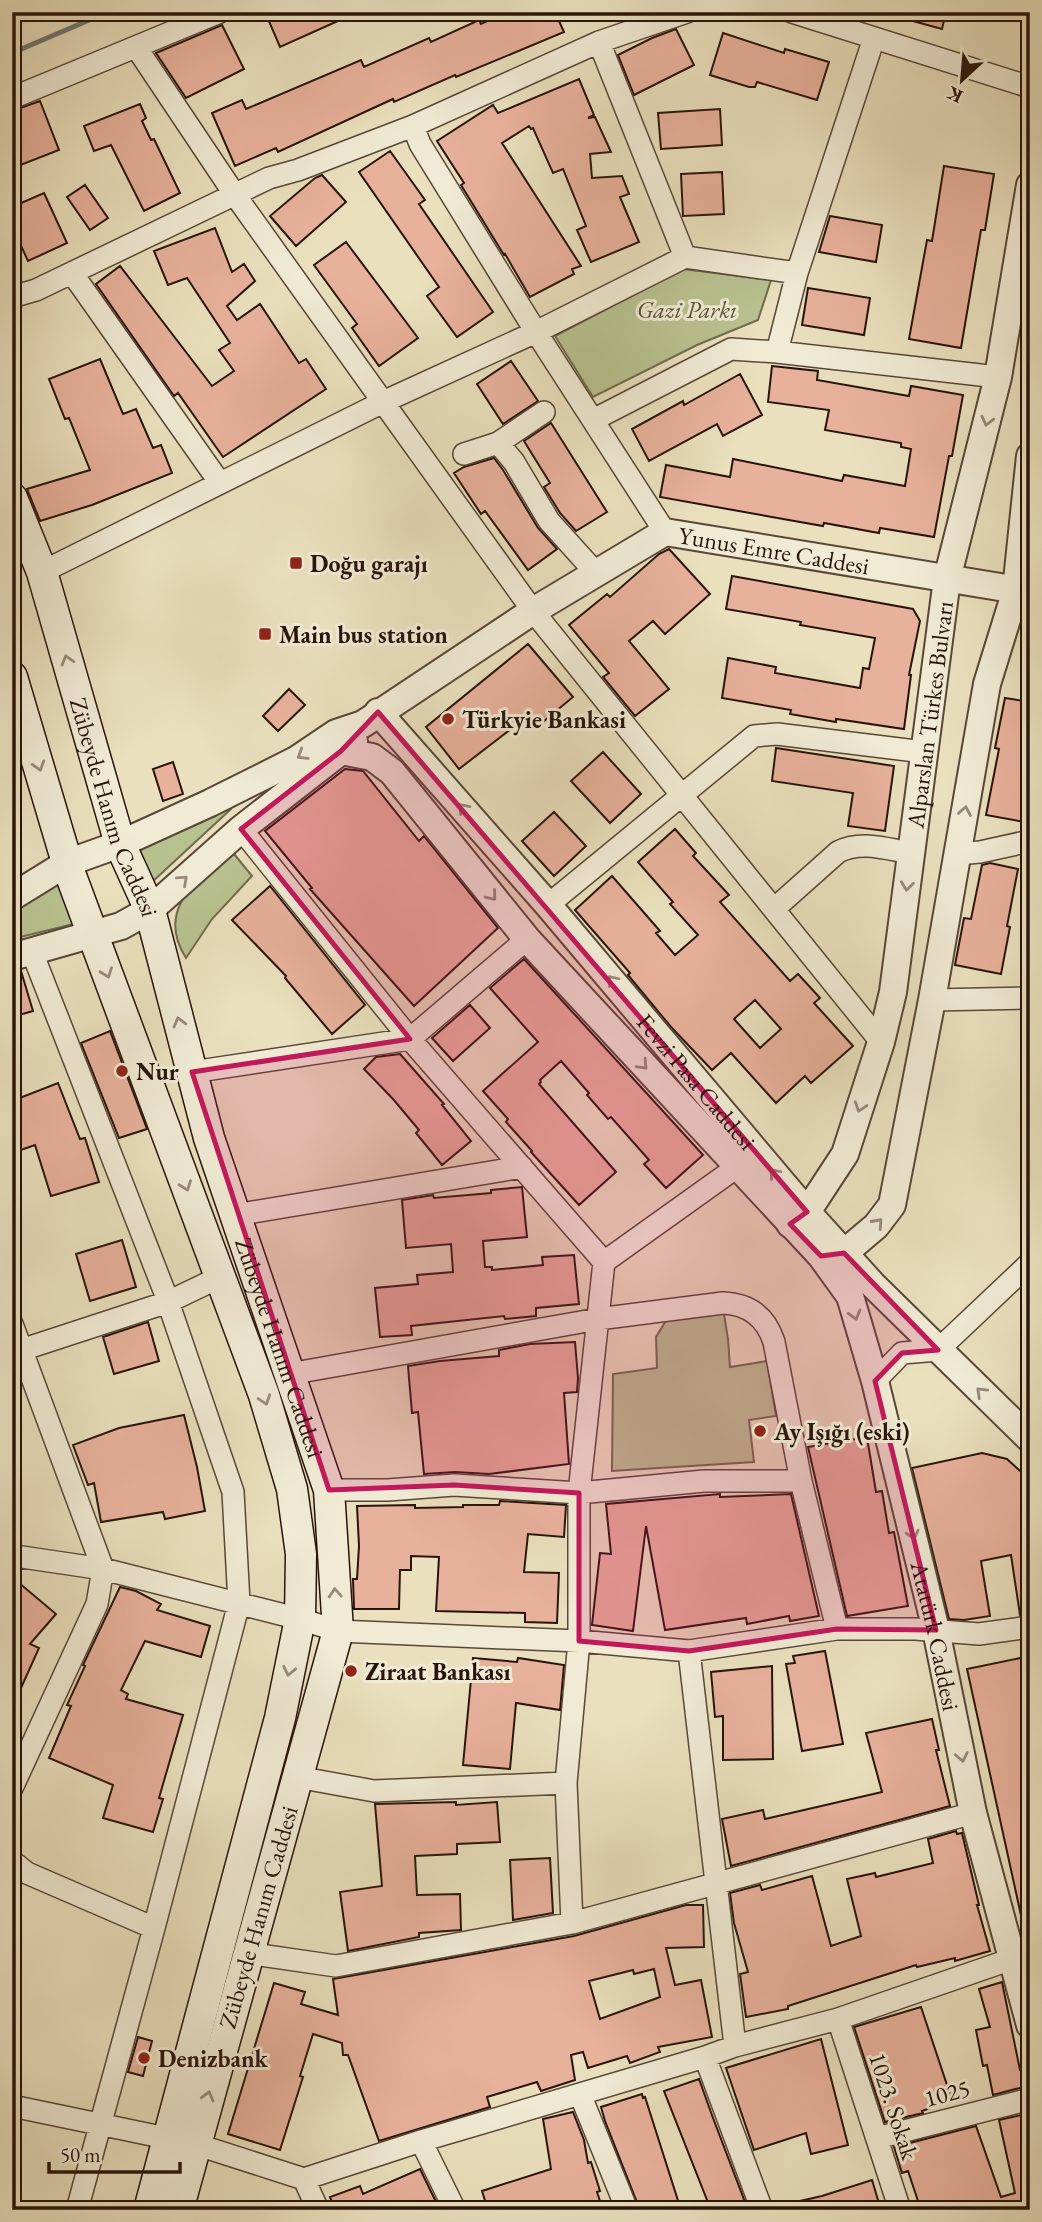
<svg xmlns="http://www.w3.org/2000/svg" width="1042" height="2222" font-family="'EB Garamond',serif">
<rect width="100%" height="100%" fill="#eae0be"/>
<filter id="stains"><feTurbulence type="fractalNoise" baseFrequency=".00286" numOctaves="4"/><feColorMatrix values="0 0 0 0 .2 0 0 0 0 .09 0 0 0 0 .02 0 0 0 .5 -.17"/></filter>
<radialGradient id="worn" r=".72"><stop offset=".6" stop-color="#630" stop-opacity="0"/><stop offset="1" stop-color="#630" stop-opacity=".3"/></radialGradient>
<!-- green -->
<path fill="#b8c290" stroke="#706b4e" stroke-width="2" d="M683,269L771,280L758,320L697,345L593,397L555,336Z
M229,805L231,809L151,883L136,847Z
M230,849L252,876L212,919L186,958C155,910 197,879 230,849Z
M63,877L78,923L12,939V906Z
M708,1313L724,1314L728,1339L730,1367L767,1361L776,1416L749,1420L754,1462L612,1471L613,1374L657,1368L656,1337L667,1319Z"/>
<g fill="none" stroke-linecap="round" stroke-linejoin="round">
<!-- stream -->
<path stroke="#6e7876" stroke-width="5" d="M12,53L108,12"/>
</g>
<!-- building -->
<path fill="#e8b19c" stroke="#28140c" stroke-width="2" fill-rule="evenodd" d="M265,12H358L280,47Z
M507,12H555L564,32L456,77L455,75L394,102L393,99L278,152L276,148L235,166L212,113L242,100L246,109L361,60L364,67L429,38L431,42L479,20L481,24Z
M898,12H946L942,29L898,17Z
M222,25L244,69L186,98L156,53Z
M676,29L694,65L634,95L618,55L652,38Z
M723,33L784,53L785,49L829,62L817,100L757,82L755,87H749L710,75Z
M579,79L594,115L588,118L595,117L611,152L590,154L592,178L622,176L629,194L620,197L639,242L591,262L577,230L586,226L563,169L553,173L533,128L531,129L529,126L502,143L581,266L572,269L574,274L530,297L505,254L504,255L461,185L464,183L437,141L493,105L498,113Z
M40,101L59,150L18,166L12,153V111Z
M140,104L146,118L142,121L151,140L154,139L180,193L144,211L111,145L94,151L84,126Z
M720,109L722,145L661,149L658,113Z
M390,151L425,200L419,204L493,312L457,337L427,296L439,287L359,172Z
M944,166L994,174L985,230H981L961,348L909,339L927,240L932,241Z
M722,172L724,214L683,216L681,174Z
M322,175L346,202L296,246L270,216L315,178Z
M85,185L108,218L90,230L67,197Z
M44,193L67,243L28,261L12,226V207Z
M830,216L882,225L876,262L819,252Z
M215,228L232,272L244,264L255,281L227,306L237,320L260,304L299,363L306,359L326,389L223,457L178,393L174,396L96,284L120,266L212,386L234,371L219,350L230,343L187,278L168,285L154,251Z
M346,242L418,338L379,366L352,328L357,324L314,265Z
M808,288L870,298L864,335L802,325Z
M100,359L123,414L136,409L153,448L161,445L172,473L92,505L40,521L27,489L90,470L69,418L65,419L49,379Z
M511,361L538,401L503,424L477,384Z
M772,366L818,371L817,380L909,396L911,386L963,395L952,456H949L934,537L880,528L879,533L824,523L823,526L660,497L666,465L730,477L733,459L842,481L844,475L905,486L911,449L901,447V443L825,430L829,410L768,402Z
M740,374L762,415L723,436L717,424L649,461L632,429L683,401L684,405Z
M551,423L607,512L576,531L560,513L544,487L550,483L524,441Z
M494,458L503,470L538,528L557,549L528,570L485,511L481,514L454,473L464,467Z
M669,549L710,594L665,634L653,621L629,641L669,689L635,716L603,677L609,673L569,625L607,594L610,597L659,554Z
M732,576L913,609L920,621L909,675H911L904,729L836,719V722L790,714L791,710L722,698L728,658L776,667L775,673L860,688L863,668L869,669L875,638L800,625L801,622L726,609Z
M528,644L573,697L538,726L529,715L459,769L426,727Z
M289,689L305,705L278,731L263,716Z
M1005,698L1030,702V751L1026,770L1030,771V823L986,815L999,749L995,748Z
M776,748L894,766L885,831L848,826L853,793L772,781Z
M603,752L641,794L610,823L571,781Z
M173,762L183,794L163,801L153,769Z
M345,769L363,771L419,841L424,836L498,928L414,1006L310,889L312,888L265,831Z
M554,812L586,846L554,876L522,841Z
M675,829L696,853L693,856L729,895L720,902L790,981L798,974L820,998L814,1003L853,1046L811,1083L805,1076L776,1103L731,1053L712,1070L671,1027L628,975L630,973L575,910L612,876L660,931L656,933L675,955L698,935L670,904L673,902L638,862ZM755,1000L781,1029L760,1048L734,1019Z
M990,863L1018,869L1007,926L1010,927L1001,974L955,965L964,918L971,919L982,865Z
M270,886L365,1005L332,1034L285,978L286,976L232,920Z
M524,959L703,1155L666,1188L644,1164L649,1160L611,1117L608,1119L587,1095L589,1093L561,1061L540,1080L541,1082L539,1084L616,1172L579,1205L531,1152L532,1151L506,1122L508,1119L483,1091L538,1042L490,988Z
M21,971L33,1011L12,1017V972Z
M470,1005L490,1028L453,1061L432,1038Z
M110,1031L147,1129L119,1138L81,1043Z
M400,1054L444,1104L442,1105L471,1141L442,1165L416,1133L419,1130L393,1099L364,1069L376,1057Z
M58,1083L80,1139L85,1138L99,1182L51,1196L35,1145L12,1153V1101Z
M522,1187L527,1237L483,1241L485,1267H492V1270L543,1265L542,1257L574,1255L579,1304L536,1308V1316L505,1319L504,1316L411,1326L412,1335L380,1337L375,1288L418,1284L417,1275L453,1272L451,1244L406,1248L402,1200L433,1195L434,1198L491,1193V1190Z
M122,1240L136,1287L90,1301L76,1254Z
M148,1322L159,1361L114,1374L103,1337Z
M575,1342L578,1378L577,1392L564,1393L569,1464L489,1474L455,1472L424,1474L418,1412L412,1413L408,1366L440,1361L499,1356V1350L530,1344Z
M184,1415L197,1467L205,1511L165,1519L163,1512L101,1522L94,1483L88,1485L73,1445L119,1428Z
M867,1437L876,1492L882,1491L889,1533L894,1532L908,1606L847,1616L808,1447Z
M982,1453L1007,1459L1030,1480V1614L1020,1615L1011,1555L981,1561L990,1616L964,1620L949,1619L912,1468Z
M720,1494V1497L791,1494L819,1616L790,1621L789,1616L747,1624L746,1618L665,1630L646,1526L633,1631L592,1625L600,1553L611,1554L606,1504Z
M500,1501L566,1505L564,1537L528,1534L524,1572L559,1573L557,1623L525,1622V1613L436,1611L439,1557L411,1556V1570H400L399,1609H354L353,1579H357L359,1546L357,1506L415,1505V1508L463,1507V1505H499Z
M12,1577L56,1614L30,1644L39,1648L12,1708Z
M120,1587L136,1591L161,1604L157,1610L210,1626L201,1657L145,1641L121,1690L128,1694L126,1699L183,1715L159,1798L163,1799L153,1832L103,1818L113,1785L49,1758L71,1706L67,1705L85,1666L83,1665Z
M825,1651L843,1744L802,1751L786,1664L795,1663L793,1656Z
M1030,1656V1928L1024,1929L967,1669Z
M473,1658L517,1662L518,1658L564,1665L560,1710L516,1703L510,1769L463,1765Z
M772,1666L773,1759L723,1760V1716L715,1717L711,1672Z
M932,1719L939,1750H936L950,1806L731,1866L722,1819L763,1810L765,1819L882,1792L866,1733Z
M456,1802V1805L497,1802L500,1842L457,1844V1854L415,1856L417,1895L460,1894L461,1930L419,1933V1937L348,1951L340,1892L382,1886L375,1804Z
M956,1831L957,1834L962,1833L979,1905H977L990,1951L955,1961V1958L917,1967L916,1965L788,2006V2009L746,2017L740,1974L748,1972L734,1923L730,1893L760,1885L762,1890L812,1876L831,1946L861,1936L847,1879L875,1873L876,1877L933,1863L928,1839Z
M550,1858L553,1913L513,1920L510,1860Z
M686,1905H703L704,1947L666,1948L675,1985L701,1980L712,2037L658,2047L660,2052L630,2063L627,2056L588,2068L583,2052L571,2055L575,2080L541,2091L537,2082L487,2097L490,2107L379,2141L348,2055H343L342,2043L313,2034L300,2076L303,2077L280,2150L228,2134L274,1983L305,1992L301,2004L338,2015L333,1979L574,1936ZM654,1969L660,1997L600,2019L589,1981L633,1970L634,1974Z
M1002,1982L1020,2070L1024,2069L1027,2086L993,2095L987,2065L983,2066L976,2030L990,2027L979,1989Z
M921,2007L952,2100L922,2111L923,2113L885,2122L854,2027Z
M138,2037L152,2041L143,2076L128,2072Z
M821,2039L848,2145L811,2154L806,2133L754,2150L726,2068Z
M699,2079L713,2118L748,2210H711L664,2091Z
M642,2094L643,2098L645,2097L681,2210H640L605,2121L601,2107Z
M573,2112L584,2140L588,2163L591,2162L600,2191L597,2192L603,2210H488L482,2191L551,2169L543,2119Z
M1026,2114L1030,2124V2210H921L908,2171L902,2173L894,2147L976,2126L1001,2197L1015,2193L999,2120Z
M420,2169L440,2210H335L330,2197L360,2186L363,2194Z
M872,2180L881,2210H783L782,2205L822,2196Z"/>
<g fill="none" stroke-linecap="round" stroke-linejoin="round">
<!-- minor casing -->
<g stroke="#584738" stroke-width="24">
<path id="minor" d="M792,12L1030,87
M599,42L685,257
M136,47L235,195L383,402L536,332L685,257L797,273
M12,98L220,12
M413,126L599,42L687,12
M72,273L220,483
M12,297L36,290L269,178L298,170L413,126L420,144L536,332L665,532
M777,352L797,273L874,38
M593,420L731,349L777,352L998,377
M498,443L544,412
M464,454L498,443L514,462L549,521L596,573
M42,572L383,402L533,611L881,1042
M241,829L410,1039L604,1262L579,1493V1641L566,1783L572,1923
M957,854L980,852L1030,841
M548,905L754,736L777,734L924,752
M774,909L838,852C861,840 886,849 911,853
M32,952L165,1293L233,1492L239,1603L154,1928L77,2210
M932,1000L1030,998
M192,1072L410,1039L527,939
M235,1215L522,1167
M604,1262L737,1167
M12,1324L103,1569L97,1604L12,1788
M12,1353L168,1302L220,1277
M289,1374L598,1319L723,1303C749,1304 766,1317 774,1342L801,1481L837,1629
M875,1381L902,1353L938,1350L1030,1263
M329,1490H388L454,1485L579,1493L704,1481H801
M12,1559L22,1557L103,1569L300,1619L338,1631L579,1641L689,1651L837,1629H915L979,1634L1030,1627
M689,1651L735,2046
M297,1777L374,1791L566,1783
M12,1861L27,1873L154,1928
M247,1953L336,1966L572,1923L973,1813
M838,2019L900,2210
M705,2057L762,2210
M580,2094L627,2210
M12,2106L195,2144L304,2179L421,2141L705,2057L735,2046L838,2019L1012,1959
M877,2138L1030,2099
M421,2141L455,2210
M304,2179L318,2210"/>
</g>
<!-- tertiary casing -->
<g stroke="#584738" stroke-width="30">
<g id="tertiary">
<path id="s1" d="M378,712L548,905L807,1212L873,1285L1030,1439"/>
<path id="s2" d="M341,751L372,757L392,772L527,939L821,1256L850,1296L875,1381L936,1630L973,1813L1030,2025"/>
<path id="s3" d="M12,897L67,863L120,844L210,803L296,760L336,733L363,724L533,611L665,532L1030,592"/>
<path d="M12,957L121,926L150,910L241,829L354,741"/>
<path id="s4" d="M790,1224L807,1212L845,1154L881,1042L893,992L947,579L998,377L1030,185"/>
<path d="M827,1256L844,1253L876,1226L892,1205L932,1000L987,684L1016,590L1030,456"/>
</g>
</g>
<!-- secondary casing -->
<g stroke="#28140c" stroke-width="33">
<g id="secondary">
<path id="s5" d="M12,498L42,572L120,844L150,910L209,1138L329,1490L338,1631L178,2210"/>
<path d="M12,677L71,876L264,1395L292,1489L301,1554L300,1619L280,1718L149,2210"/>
</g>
</g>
<!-- minor -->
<use href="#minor" stroke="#f1ebd5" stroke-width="21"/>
<!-- tertiary -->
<use href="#tertiary" stroke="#f1ebd5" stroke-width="26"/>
<!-- secondary -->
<use href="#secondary" stroke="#f1ebd5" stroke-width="30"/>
</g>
<!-- one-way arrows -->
<defs><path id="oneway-chevron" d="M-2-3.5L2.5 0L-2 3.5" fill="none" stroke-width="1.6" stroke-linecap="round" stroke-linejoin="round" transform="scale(1.75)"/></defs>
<g stroke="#978a7b">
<use href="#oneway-chevron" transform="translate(987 421) rotate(104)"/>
<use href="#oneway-chevron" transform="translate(67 660) rotate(-106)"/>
<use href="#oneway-chevron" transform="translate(302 755) rotate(148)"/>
<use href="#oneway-chevron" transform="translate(39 766) rotate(73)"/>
<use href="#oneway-chevron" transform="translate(463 808) rotate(-131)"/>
<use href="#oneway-chevron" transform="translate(965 811) rotate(-80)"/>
<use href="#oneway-chevron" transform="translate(183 880) rotate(-42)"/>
<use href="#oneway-chevron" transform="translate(907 886) rotate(97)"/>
<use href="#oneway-chevron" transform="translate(492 896) rotate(51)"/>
<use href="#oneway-chevron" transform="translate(107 973) rotate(70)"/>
<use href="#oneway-chevron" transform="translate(612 980) rotate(-130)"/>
<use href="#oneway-chevron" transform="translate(179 1022) rotate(-105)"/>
<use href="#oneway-chevron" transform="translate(643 1065) rotate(47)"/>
<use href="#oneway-chevron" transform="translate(860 1107) rotate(108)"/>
<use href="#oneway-chevron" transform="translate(774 1173) rotate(-130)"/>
<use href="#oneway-chevron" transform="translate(186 1186) rotate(70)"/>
<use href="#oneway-chevron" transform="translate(878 1223) rotate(-48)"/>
<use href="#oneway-chevron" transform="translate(855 1315) rotate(74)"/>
<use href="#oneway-chevron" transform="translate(981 1392) rotate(-136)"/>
<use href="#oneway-chevron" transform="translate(265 1400) rotate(72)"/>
<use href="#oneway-chevron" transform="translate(913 1535) rotate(76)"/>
<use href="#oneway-chevron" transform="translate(335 1593) rotate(-94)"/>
<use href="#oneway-chevron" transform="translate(289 1671) rotate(102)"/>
<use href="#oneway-chevron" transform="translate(962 1757) rotate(79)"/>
<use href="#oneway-chevron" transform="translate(208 2096) rotate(-75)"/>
</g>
<!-- marked area -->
<path fill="#c2185b" fill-opacity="0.2" stroke="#c2185b" stroke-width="5" stroke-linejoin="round" d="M378,712L807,1212L790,1224L821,1256L844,1253L938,1350L902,1353L875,1381L936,1630L837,1629L689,1651L579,1641V1493L454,1485L329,1490L192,1072L410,1039L241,829L341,751Z"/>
<!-- markers -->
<g fill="#8f2418" stroke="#f1ebd5" stroke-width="2.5">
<rect x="289" y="556" width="14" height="14" rx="3.5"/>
<rect x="258" y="627" width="14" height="14" rx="3.5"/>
<circle cx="448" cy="719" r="7"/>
<circle cx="122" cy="1071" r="7"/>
<circle cx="760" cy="1431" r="7"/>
<circle cx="351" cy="1671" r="7"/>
<circle cx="144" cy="2058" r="7"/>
</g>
<g text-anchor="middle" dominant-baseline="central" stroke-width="6" stroke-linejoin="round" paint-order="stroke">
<!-- park labels -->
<g font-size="24" font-style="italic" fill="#5a513a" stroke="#f1ebd5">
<text x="687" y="309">Gazi Parkı</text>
</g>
<!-- street labels -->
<g font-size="24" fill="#28140c" stroke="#f1ebd5">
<text stroke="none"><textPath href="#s3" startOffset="861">Yunus Emre Caddesi</textPath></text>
<text stroke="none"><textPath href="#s4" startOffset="539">Alparslan Türkes Bulvarı</textPath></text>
<text stroke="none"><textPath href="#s5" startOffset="326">Zübeyde Hanım Caddesi</textPath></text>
<text stroke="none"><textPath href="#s1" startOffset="488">Fevzi Pasa Caddesi</textPath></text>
<text stroke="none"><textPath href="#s5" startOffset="892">Zübeyde Hanım Caddesi</textPath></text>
<text stroke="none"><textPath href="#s2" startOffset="1104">Atatürk Caddesi</textPath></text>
<text transform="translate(258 1917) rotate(-74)">Zübeyde Hanım Caddesi</text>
<text transform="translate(947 2093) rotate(-15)">1025</text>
<text transform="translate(894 2106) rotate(72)">1023. Sokak</text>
</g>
<!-- poi labels -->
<g font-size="24" font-weight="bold" fill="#28140c" stroke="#f1ebd5" text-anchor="start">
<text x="310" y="563">Doğu garajı</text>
<text x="279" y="634">Main bus station</text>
<text x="462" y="719">Türkyie Bankasi</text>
<text x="136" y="1071">Nur</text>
<text x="774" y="1431">Ay Işığı (eski)</text>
<text x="365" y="1671">Ziraat Bankası</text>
<text x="158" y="2058">Denizbank</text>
</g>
</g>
<!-- margin -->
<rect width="1042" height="2222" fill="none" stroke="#eae0be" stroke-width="42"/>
<rect x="14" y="14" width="1014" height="2194" fill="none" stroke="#28140c" stroke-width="3.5"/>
<rect x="21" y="21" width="1000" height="2180" fill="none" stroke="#28140c" stroke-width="2"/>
<!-- north arrow -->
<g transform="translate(962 80) rotate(206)" stroke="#f1ebd5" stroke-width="5" paint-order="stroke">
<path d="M0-5L12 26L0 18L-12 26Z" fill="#28140c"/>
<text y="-10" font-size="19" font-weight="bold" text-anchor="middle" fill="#28140c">K</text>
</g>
<!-- scale -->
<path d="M49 2162v10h131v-10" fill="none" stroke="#28140c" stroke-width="3.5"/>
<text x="60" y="2162" font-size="21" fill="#28140c" stroke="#f1ebd5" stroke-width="5" paint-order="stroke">50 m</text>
<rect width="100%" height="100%" filter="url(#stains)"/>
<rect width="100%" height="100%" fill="url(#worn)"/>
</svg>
